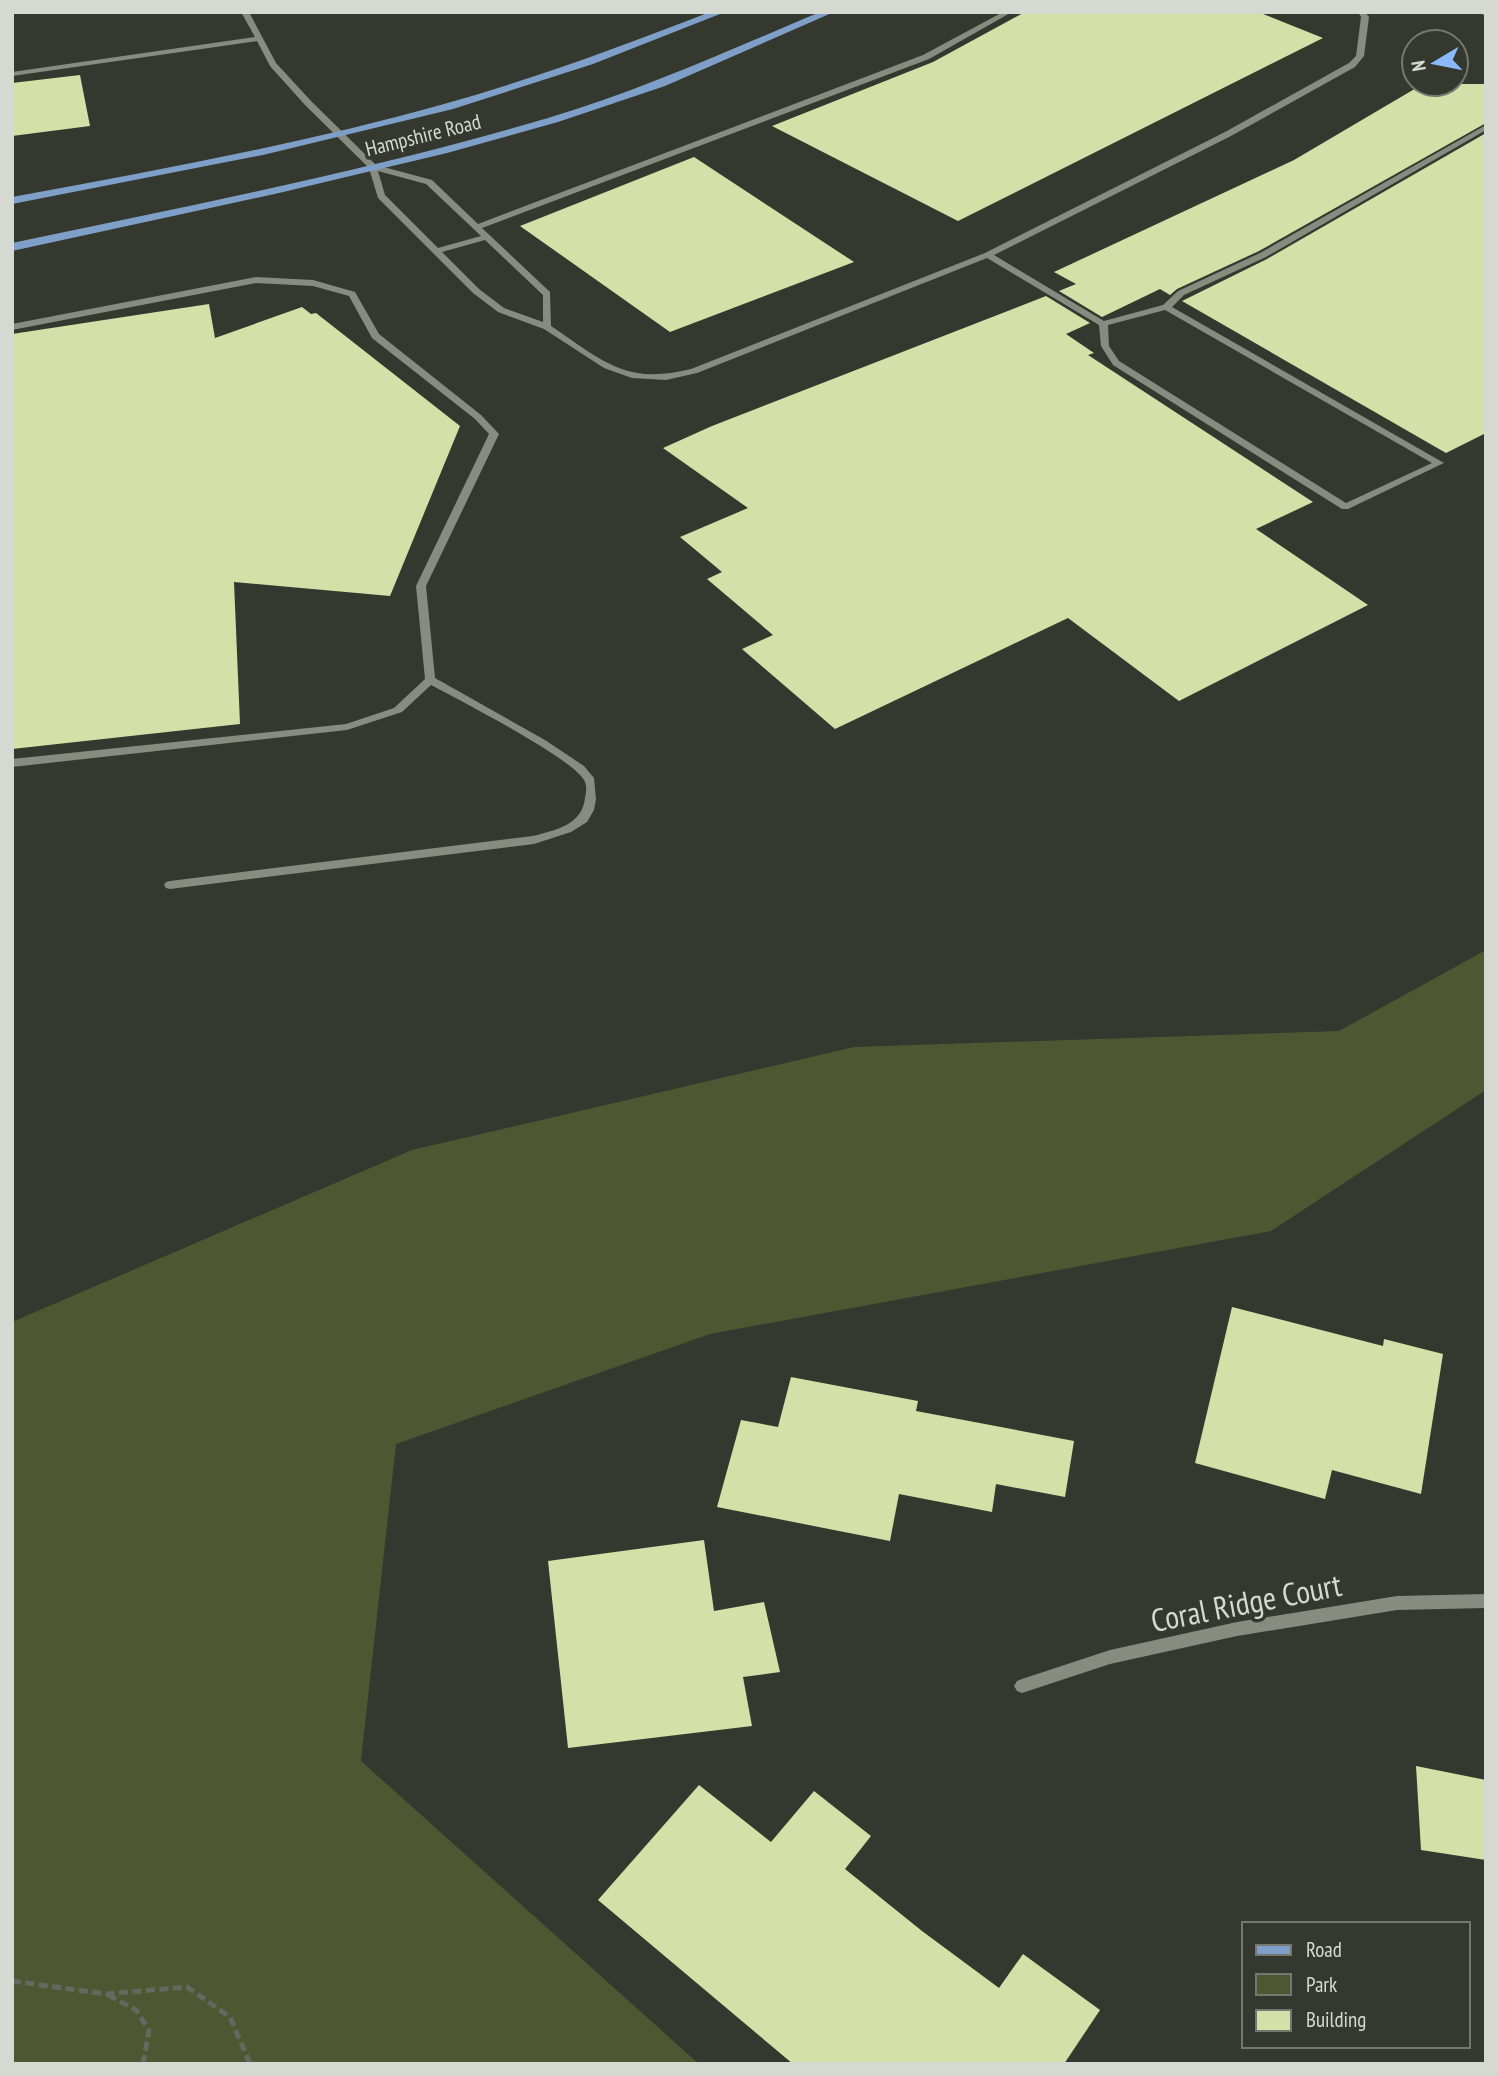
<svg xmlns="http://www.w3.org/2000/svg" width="1498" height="2076" font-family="'PT Sans Narrow',sans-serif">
<rect width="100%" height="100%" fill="#35382e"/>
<!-- green -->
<path fill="#4e5632" d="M1486,950V1090L1271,1231L710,1334L396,1444L361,1761L699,2064H12V1322L412,1150L854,1047L1339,1031Z"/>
<!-- building -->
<path fill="#d3e0a8" d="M1025,12H1258L1323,38L958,221L772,126L933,62Z
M80,75L90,126L12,136V83Z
M1423,84H1486V123L1259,251L1177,289L1170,295L1160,289L1102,317L1059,291L1076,284L1054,272L1294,160Z
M1486,133V433L1446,453L1182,301L1267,259Z
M694,157L854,262L670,332L520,226Z
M1046,296L1090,323L1066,334L1094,353L1088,355L1313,502L1256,529L1368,605L1179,701L1068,618L835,729L742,649L773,635L707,579L722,572L680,537L748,508L663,448L712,426Z
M209,304L215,338L302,307L311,314L316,313L460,426L390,596L234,582L240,724L12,749V334Z
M1232,1307L1383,1346L1384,1339L1443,1354L1421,1494L1332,1470L1325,1499L1195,1463Z
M791,1377L918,1401L916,1411L1074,1441L1065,1497L996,1484L992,1512L899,1494L890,1541L717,1507L741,1420L778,1427Z
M704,1540L714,1611L764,1602L780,1672L743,1677L752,1726L568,1748L548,1561Z
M1416,1766L1486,1780V1860L1421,1850Z
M699,1785L771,1842L814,1791L871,1836L845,1869L922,1931L999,1988L1023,1954L1100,2010L1064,2064H793L598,1900Z"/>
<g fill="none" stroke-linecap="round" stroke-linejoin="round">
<!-- path -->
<path stroke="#666860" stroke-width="5" stroke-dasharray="9 4.5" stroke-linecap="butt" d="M12,1981L106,1994L187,1987L230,2017L250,2064
M108,1995L136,2010L149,2030L143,2064"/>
<!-- minor -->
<path fill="#888b7f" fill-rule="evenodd" d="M241,12H249L276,63L311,101L376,165L432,180L478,224L923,55L1003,12H1012L929,59L482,228L550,292L551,326C577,343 606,368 637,373C656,376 674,373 691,369L985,253L1225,132L1349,63L1356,56L1361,17L1358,12H1365L1369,17L1364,56L1355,67L1231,136L994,255L1104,321L1163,305L1178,291L1260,253L1486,125V130L1266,257L1184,295L1172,307L1444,463L1348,509H1342L1113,365L1101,346L1099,325L987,258L697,373L666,380L632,378L604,368L544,329L498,312L473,293L378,198L369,168L305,105L270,66L257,41L12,76V72L255,37ZM378,171L426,184L481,236L438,248L385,195ZM485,240L543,295V322L504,308L479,289L442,252ZM1165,310L1432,463L1346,503L1119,361L1109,346L1108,325Z
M1477,12H1486V16Z
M256,277L313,280L355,292L379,334L481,415L499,434L426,586L435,678L545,740L584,766L594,778L596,799L594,810L587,822L571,832L534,844L170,889L166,888L164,885L166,882L170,881L533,836C556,830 582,825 585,798C586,793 587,787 585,782C577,760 457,699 431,685L402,712L347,730L12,767V759L346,724L394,708L425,679L416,586L489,434L475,419L372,338L349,296L313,286L256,283L12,330V324Z
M1486,1594V1608L1397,1610L1237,1636L1110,1664L1022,1693L1017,1691L1014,1686L1017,1681L1022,1679L1110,1650L1237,1622L1397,1596Z"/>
<!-- major -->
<path fill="#7e9fc7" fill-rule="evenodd" d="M710,12H725L593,64L453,109L263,155L12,204V197C157,170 302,144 444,104C534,79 622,46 710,12Z
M820,12H834L665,86L558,122L447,153L279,193L12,251V243C192,205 373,170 548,118C642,90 730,50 820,12Z"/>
</g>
<g text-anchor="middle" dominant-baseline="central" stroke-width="7" stroke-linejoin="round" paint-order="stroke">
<!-- far-street labels -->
<g font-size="21" fill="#d6d8d2" stroke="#35382e">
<text transform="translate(423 135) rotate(-14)">Hampshire Road</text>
</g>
<!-- near-street labels -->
<g font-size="32" fill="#d6d8d2" stroke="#35382e">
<text transform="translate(1246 1602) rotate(-11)">Coral Ridge Court</text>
</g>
</g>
<!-- border -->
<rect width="1498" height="2076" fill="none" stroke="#d6d8d2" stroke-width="28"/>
<!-- legend -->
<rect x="1242" y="1922" width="228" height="126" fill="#35382e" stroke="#757870" stroke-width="2"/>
<rect x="1256" y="1945" width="35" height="10" fill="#7e9fc7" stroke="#757870" stroke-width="2"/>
<text x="1306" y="1957" font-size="21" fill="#d6d8d2">Road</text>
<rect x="1256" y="1974" width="35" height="21" fill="#4e5632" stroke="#757870" stroke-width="2"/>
<text x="1306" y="1992" font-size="21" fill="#d6d8d2">Park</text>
<rect x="1256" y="2010" width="35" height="21" fill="#d3e0a8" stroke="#757870" stroke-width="2"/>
<text x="1306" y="2027" font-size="21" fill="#d6d8d2">Building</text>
<!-- north arrow -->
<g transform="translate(1435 63) rotate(260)"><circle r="33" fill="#35382e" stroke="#757870" stroke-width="2"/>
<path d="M0-5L12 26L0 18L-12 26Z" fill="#8bbafc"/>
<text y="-10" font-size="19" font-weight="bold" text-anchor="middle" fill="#d6d8d2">N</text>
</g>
</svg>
